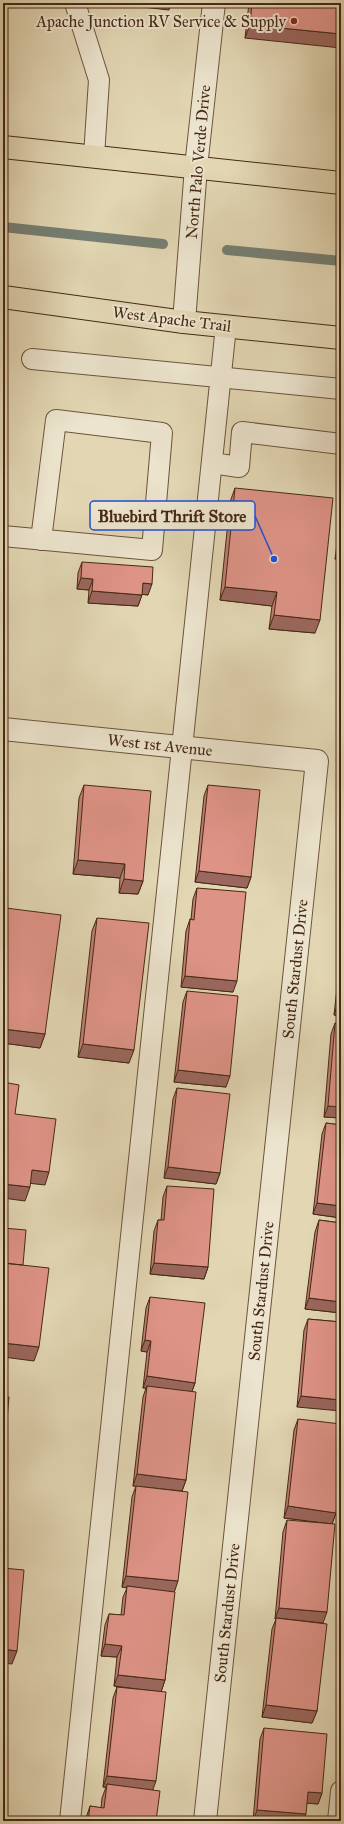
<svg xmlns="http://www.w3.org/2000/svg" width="344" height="1824" font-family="'IM FELL Great Primer',serif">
<rect width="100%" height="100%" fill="#e2d6b3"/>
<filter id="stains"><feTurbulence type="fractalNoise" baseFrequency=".005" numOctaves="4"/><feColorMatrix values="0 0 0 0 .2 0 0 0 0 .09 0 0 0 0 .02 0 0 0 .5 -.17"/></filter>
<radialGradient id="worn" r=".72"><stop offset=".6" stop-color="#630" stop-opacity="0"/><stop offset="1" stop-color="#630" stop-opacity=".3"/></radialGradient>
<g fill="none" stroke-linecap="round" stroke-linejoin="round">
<!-- stream -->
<path stroke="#757f73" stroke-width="10" d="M3,227L163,244
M227,250L341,261"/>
<!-- service casing -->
<g stroke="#6d543c" stroke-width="22">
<path id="service" d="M75,3L99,80L94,156
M32,359L341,389
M212,463L239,467L242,432L341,444
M3,536L152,550L162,433L56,420L41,540
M70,1821L226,326
M338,1821L341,1791"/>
</g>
<!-- minor casing -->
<g stroke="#6d543c" stroke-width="24">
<path id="minor" d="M184,322L196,167L214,3
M3,729L317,761L205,1821"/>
</g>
<!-- primary casing -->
<g stroke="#462915" stroke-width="24">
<path id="primary" d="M3,147L341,183
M3,297L184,322L341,338"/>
</g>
<!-- service -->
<use href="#service" stroke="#ece4ce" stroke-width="20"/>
<!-- minor -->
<use href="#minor" stroke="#ece4ce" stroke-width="22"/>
<!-- primary -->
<use href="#primary" stroke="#e2d6b3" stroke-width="22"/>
</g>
<!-- wall -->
<path fill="#bf7e74" stroke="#462915" d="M249,3H341L245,38Z
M235,488L315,633L269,629L272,606L220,600L230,502Z
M340,530H341V559H335L338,537Z
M82,562L148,595L142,594L138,606L88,603L89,590L77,589L78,573Z
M84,785L143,881L138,894L119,893L120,878L73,874L79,798Z
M208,785L251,877L247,888L195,882L204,796Z
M197,888L233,992L181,987L186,931L190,919H191L193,899Z
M6,908L45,1034L40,1048L3,1043V917Z
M97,918L129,1063L78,1057L92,931Z
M341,952V1016L334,1015Z
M187,991L226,1087L174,1082L183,1002Z
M335,1023L341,1024V1118L324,1117L331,1034Z
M177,1088L220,1173L216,1184L164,1178L173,1099Z
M326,1123L341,1125V1218L313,1214L322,1134Z
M167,1186L208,1267L204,1279L150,1274L154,1231L158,1220H161L163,1197Z
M319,1220L341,1223V1313L305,1309L315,1232Z
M150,1297L195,1383L192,1391L186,1480L182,1491L174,1592L165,1680L161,1692L114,1686L117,1657L101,1656L105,1625L109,1614L121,1615L123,1597L127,1588L122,1587L132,1497L136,1486H133L143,1397L146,1388H143L147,1352L141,1351L146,1308Z
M308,1319L341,1322L297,1407L304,1330Z
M298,1419L336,1513L332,1524L284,1518L294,1430Z
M287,1520L323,1623L317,1711L312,1723L262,1717L272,1629L276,1619H275L283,1532Z
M117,1687L153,1790L156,1821H85L90,1806L101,1808L102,1798L106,1787H103L113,1698Z
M264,1728L322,1793L318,1804L307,1803L303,1821H253L260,1739Z"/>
<!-- shaded-wall -->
<path fill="#9b675e" stroke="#462915" d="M106,3H171L169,10Z
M250,25L341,34V48L245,38Z
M338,552L341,553V559H335Z
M81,578L93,579L89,590L77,589Z
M143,583L152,584L148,595L138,594Z
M225,587L277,592L272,606L220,600Z
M92,591L142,595L138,606L88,603Z
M274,615L320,620L315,633L269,629Z
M78,860L125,864L120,878L73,874Z
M199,871L251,877L247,888L195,882Z
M124,879L143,881L138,894L119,893Z
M185,976L237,981L233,992L181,987Z
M338,1003L341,1004V1016L334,1015Z
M3,1029L45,1034L40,1048L3,1043Z
M83,1044L134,1050L129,1063L78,1057Z
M178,1070L230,1076L226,1087L174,1082Z
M328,1106L341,1107V1118L324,1117Z
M168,1167L220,1173L216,1184L164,1178Z
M32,1170L49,1172L45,1185L27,1183Z
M3,1184L30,1187L25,1201L3,1198Z
M317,1203L341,1206V1218L313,1214Z
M154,1263L208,1267L204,1279L150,1274Z
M309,1298L341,1302V1313L305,1309Z
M145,1340L151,1341L147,1352L141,1351Z
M3,1343L39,1347L34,1361L3,1357Z
M147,1376L195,1383L191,1394L147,1386L146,1388H143Z
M301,1396L341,1400V1411L297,1407Z
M137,1474L186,1480L182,1491L133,1486Z
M288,1506L336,1513L332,1524L284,1518Z
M126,1576L178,1581L174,1593L127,1586V1588L122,1587Z
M279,1608L327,1612L323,1623L276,1618V1619H275Z
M105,1644L122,1646L117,1657L101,1656Z
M3,1649L17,1651L12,1664L3,1663Z
M118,1675L165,1680L161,1692L114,1686Z
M266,1705L317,1711L312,1723L262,1717Z
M107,1776L156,1781L152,1792L107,1784L106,1787H103Z
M308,1792L322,1793L318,1804L304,1803Z
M257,1810L306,1814L303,1821H255L256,1819L255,1821H253Z"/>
<!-- building -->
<path fill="#de9387" stroke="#462915" d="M252,3H341V34L250,25Z
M235,488L333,498L320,620L274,615L277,592L225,587Z
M340,530H341V553L338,552Z
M82,562L153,567L152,584L143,583L142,595L92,591L93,579L81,578Z
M84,785L151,791L143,881L124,879L125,864L78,860Z
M208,785L260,790L251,877L199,871Z
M197,888L246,892L237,981L185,976L190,919L194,920Z
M6,908L61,915L45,1034L3,1029V932Z
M97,918L149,923L134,1050L83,1044Z
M341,978V1004L338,1003Z
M187,991L238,996L230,1076L178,1070Z
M335,1023L341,1024V1107L328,1106Z
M3,1082L19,1085L15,1114L56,1119L49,1172L32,1170L30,1187L3,1184Z
M177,1088L230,1094L220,1173L168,1167Z
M326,1123L341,1125V1206L317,1203Z
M167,1186L214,1189L208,1267L154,1263L158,1220H164Z
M319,1220L341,1223V1302L309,1298Z
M3,1228L26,1230L23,1265L3,1263Z
M3,1263L49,1268L39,1347L3,1343Z
M150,1297L205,1303L195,1383L147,1376L151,1341L145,1340Z
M308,1319L341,1322V1400L301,1396Z
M147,1386L196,1392L186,1480L137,1474Z
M3,1396L9,1397L3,1465Z
M298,1419L341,1424V1472L336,1513L288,1506Z
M136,1486L188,1492L178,1581L126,1576Z
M287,1520L335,1524L327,1612L279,1608Z
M3,1568L24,1570L17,1651L3,1649Z
M127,1586L175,1592L165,1680L118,1675L122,1646L105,1644L109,1614L124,1615Z
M276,1618L327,1624L317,1711L266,1705Z
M117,1687L166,1692L156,1781L107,1776Z
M264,1728L327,1734L322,1793L308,1792L306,1814L257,1810Z
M107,1784L160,1791L156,1821H88L90,1806L104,1808Z
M256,1819L276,1821H255Z"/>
<!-- markers -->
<circle fill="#8f2418" stroke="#ece4ce" stroke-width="1.5" cx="294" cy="21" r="4"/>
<g text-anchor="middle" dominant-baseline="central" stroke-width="4" stroke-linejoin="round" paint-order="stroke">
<!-- poi labels -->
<g font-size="16" fill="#462915" stroke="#ece4ce" text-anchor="end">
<text x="286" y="21">Apache Junction RV Service &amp; Supply</text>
</g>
<!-- street labels -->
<g font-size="16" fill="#462915" stroke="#ece4ce">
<text transform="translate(198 162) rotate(-85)">North Palo Verde Drive</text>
<text transform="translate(172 319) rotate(7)">West Apache Trail</text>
<text transform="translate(160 745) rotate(6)">West 1st Avenue</text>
<text transform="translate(295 969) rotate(-84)">South Stardust Drive</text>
<text transform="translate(261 1291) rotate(-84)">South Stardust Drive</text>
<text transform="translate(227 1613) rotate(-84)">South Stardust Drive</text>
</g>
</g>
<!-- callouts -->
<path fill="none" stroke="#1d4ed8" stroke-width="1.5" d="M274 559L255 516"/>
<circle fill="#1d4ed8" stroke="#ece4ce" stroke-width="1.5" cx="274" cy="559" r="4"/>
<rect fill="#ece4ce" stroke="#1d4ed8" stroke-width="1.5" x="90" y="501" width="165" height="29" rx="4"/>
<g font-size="17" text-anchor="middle" font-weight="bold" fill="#462915">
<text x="172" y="522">Bluebird Thrift Store</text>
</g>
<!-- margin -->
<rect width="344" height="1824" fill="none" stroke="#e2d6b3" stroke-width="16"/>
<rect x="4" y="4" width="336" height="1816" fill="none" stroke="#462915" stroke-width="2"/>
<rect x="8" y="8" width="328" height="1808" fill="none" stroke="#462915"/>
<rect width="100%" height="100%" filter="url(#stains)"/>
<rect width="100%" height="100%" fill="url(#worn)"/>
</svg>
